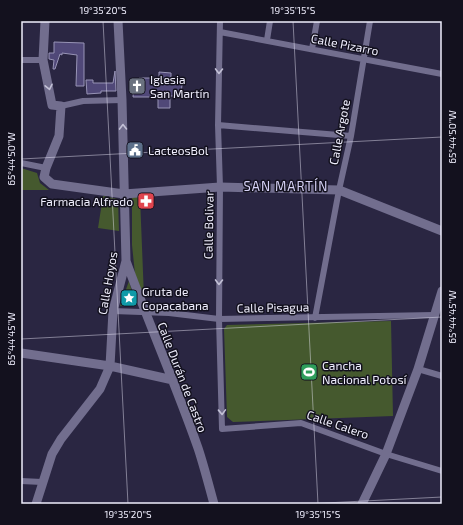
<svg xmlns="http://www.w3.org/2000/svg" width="463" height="525" font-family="'Exo 2',sans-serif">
<rect width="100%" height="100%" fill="#2a2642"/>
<!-- green -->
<path fill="#45592e" d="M21,168L37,173L40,183L49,190H21Z
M103,196L118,199L119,231L98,228Z
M132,197H140L144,297L135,274L132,245Z
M129,281L136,306H120Z
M391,321L393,416L233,422L227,417L224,329L227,325Z"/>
<!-- building -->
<path fill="#504878" stroke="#9894b6" d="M54,42L84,43V86H76L77,55L62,53V55L60,54L55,69H53L54,60L49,59V53H54Z
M115,71L116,91H101V93L87,94L86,80H93V83H113Z
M159,72L171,73V83L182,84L181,96H170V108H158V97H133L134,83H139V78H159Z"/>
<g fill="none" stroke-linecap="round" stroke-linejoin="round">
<!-- street -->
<path stroke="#726e8e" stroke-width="6" d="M220,21L218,125L220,187L219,319L222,429L301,423L386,454L442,471
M220,32L442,74
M267,40L270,21
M312,49L317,21
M21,60H43
M61,106L83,101L122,100
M218,125L351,136
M21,163L46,168
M113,311L169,313L219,319L434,315
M315,318L339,190L351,136L370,21
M418,369L442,376
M21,481L42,482"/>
<!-- secondary -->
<path stroke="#726e8e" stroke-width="9" d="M45,21L43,60L52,105L61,106L59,136L46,168L44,177L52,184L124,194L220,187L339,190L442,231
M126,261C149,324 176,385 198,448C204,466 209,486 214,504
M21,353L110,366L173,380
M36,504L52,454L61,439L100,389L110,366L113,311L126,261L122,100L118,21
M362,504L386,454L418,369L442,291"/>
</g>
<!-- one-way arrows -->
<defs><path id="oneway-chevron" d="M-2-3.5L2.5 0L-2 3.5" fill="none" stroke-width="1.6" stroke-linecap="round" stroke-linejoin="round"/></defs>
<g stroke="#c3c1d6">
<use href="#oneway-chevron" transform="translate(219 71) rotate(91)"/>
<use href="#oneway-chevron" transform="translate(49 87) rotate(78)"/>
<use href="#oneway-chevron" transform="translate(123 127) rotate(-91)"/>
<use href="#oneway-chevron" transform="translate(219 282) rotate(91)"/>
<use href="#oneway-chevron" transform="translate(222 412) rotate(88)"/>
</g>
<!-- ticks -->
<path fill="none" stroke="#efeefd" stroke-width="1" stroke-opacity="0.45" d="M103,21L128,504M293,21L318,504M21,159L442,137M21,339L442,317M306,504L442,497"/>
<!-- icons -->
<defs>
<g id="church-square" transform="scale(0.9)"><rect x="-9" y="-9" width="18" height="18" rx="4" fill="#6b7280" stroke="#13111e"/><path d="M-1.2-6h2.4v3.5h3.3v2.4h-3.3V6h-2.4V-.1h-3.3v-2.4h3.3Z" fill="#fff"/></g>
<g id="civic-square" transform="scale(0.9)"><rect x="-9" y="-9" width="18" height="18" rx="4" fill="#5c6f8a" stroke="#13111e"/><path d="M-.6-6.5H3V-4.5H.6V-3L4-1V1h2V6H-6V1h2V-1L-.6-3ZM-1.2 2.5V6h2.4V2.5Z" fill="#fff"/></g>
<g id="pharmacy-square" transform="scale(0.9)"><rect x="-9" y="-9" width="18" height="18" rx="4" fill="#e0444e" stroke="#13111e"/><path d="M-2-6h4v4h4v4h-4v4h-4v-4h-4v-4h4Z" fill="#fff"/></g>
<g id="sight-square" transform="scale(0.9)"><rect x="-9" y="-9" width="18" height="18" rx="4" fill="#0f9aa8" stroke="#13111e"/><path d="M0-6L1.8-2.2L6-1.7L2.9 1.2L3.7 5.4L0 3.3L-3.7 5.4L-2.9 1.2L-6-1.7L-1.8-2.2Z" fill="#fff"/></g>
<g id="stadium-square" transform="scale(0.9)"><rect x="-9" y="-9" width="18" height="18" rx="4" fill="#2e9e5b" stroke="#13111e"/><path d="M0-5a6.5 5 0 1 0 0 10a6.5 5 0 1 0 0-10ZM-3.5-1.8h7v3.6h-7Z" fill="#fff"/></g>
</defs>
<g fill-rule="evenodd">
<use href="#church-square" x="137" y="86"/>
<use href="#civic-square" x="135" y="150"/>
<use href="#pharmacy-square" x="146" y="201"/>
<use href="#sight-square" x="129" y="298"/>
<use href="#stadium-square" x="309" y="372"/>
</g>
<g text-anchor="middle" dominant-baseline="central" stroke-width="3" stroke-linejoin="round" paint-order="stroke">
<!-- street labels -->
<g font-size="12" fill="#efeefd" stroke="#13111e">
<text transform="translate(345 44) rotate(11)">Calle Pizarro</text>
<text transform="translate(339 132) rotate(-79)">Calle Argote</text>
<text transform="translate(208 225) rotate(-89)">Calle Bolivar</text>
<text transform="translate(107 283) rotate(-80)">Calle Hoyos</text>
<text transform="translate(273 307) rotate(-1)">Calle Pisagua</text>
<text transform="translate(183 377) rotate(69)">Calle Durán de Castro</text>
<text transform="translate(338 424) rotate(19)">Calle Calero</text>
</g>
<!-- poi labels -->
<g font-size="12" fill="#efeefd" stroke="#13111e" text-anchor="start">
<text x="150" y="79">Iglesia<tspan x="150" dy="14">San Martín</tspan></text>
<text x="148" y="150">LacteosBol</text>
<text x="133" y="201" text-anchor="end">Farmacia Alfredo</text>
<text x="142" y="291">Gruta de<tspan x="142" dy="14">Copacabana</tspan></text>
<text x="322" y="365">Cancha<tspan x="322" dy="14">Nacional Potosí</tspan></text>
</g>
<!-- neighbourhood labels -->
<g font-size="13" letter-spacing="1" fill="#d6d2f6" stroke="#13111e">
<text x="286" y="186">SAN MARTÍN</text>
</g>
</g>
<!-- border -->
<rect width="463" height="525" fill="none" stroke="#13111e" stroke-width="44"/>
<rect x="22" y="22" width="419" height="481" fill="none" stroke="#efeefd" stroke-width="1.5"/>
<g font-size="10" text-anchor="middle" fill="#efeefd">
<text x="103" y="14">19°35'20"S</text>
<text x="293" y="14">19°35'15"S</text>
<text transform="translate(452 137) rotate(-90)" y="4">65°44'50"W</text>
<text transform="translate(11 159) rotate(-90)" y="4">65°44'50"W</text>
<text transform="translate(452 317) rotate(-90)" y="4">65°44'45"W</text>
<text transform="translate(11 339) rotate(-90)" y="4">65°44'45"W</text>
<text x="128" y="518">19°35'20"S</text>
<text x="318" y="518">19°35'15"S</text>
</g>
</svg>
